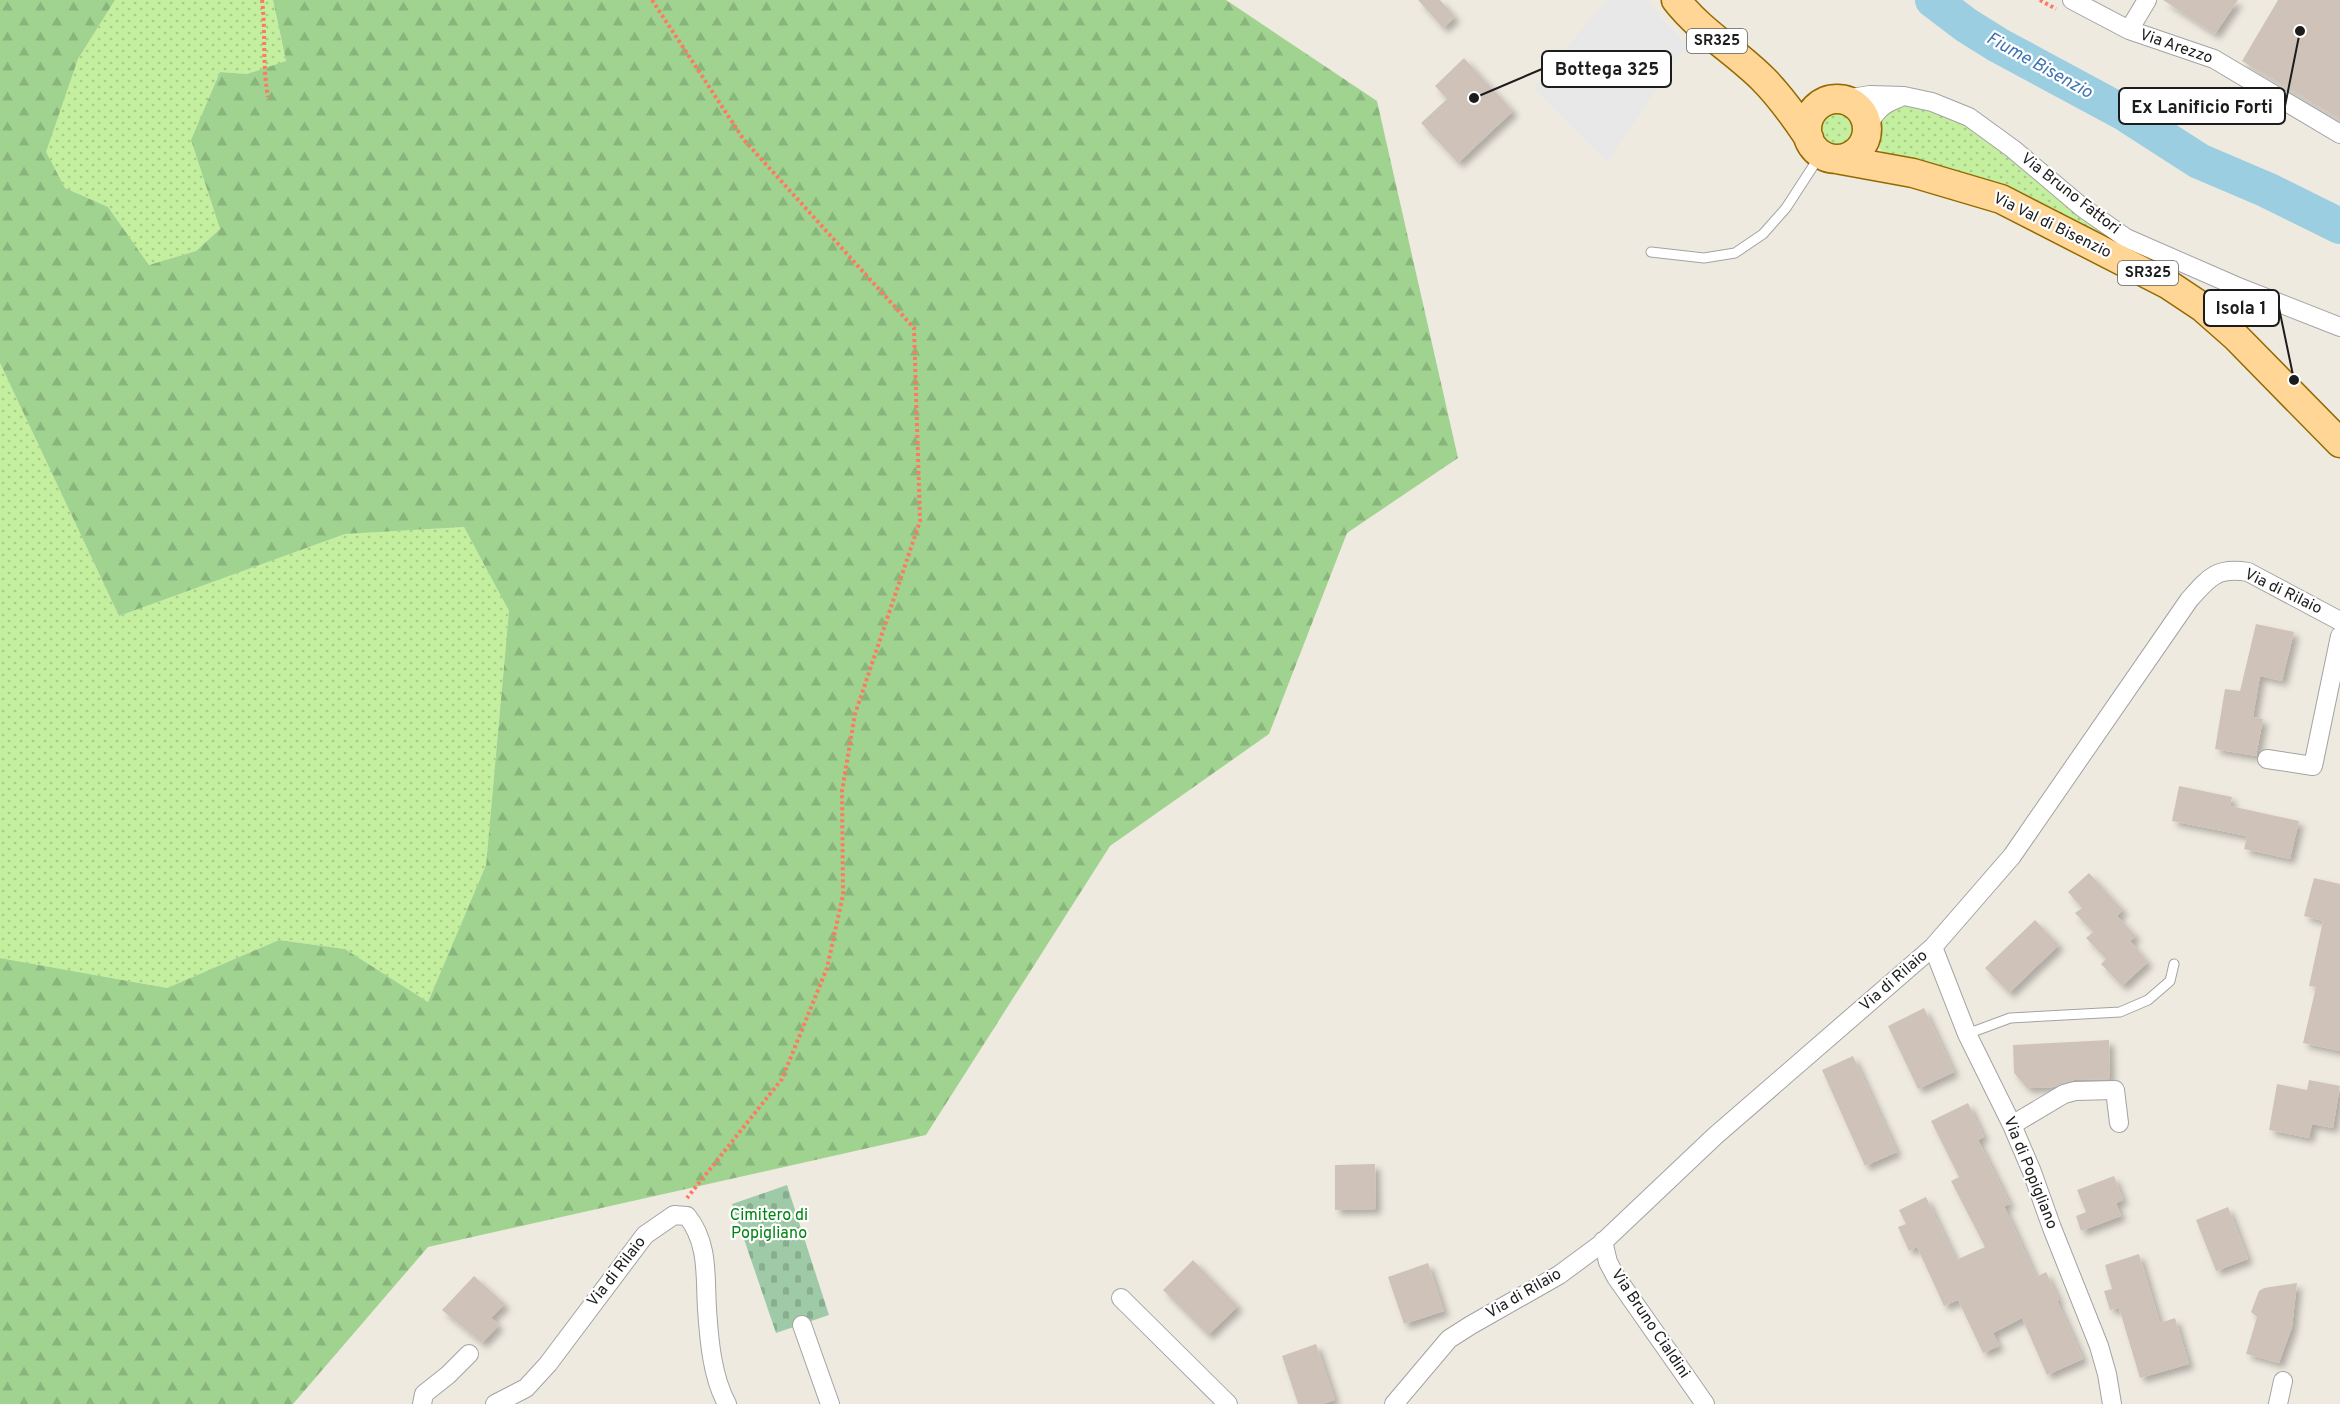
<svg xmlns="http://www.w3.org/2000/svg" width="2340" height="1404" font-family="Overpass,sans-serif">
<defs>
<pattern id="grass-dots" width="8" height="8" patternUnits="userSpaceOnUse" patternTransform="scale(1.5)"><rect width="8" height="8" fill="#c3ef9f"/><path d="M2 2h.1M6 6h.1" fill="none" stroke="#a7cc88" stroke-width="1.8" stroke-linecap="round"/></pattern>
<pattern id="forest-firs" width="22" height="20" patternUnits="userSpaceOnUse" patternTransform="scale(1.5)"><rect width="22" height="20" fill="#a0d390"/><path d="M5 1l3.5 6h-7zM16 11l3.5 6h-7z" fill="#89b57c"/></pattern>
<pattern id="cemetery-stones" width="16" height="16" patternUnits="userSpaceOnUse" patternTransform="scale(1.5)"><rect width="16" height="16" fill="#9fcaa7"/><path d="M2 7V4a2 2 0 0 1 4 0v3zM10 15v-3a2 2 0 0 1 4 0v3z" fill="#88ad8f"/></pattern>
<filter id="shadow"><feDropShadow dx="5" dy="5" stdDeviation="3" flood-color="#0004"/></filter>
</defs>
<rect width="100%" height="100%" fill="#efeae0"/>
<!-- grass -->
<path fill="url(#grass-dots)" d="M115,0H273L286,62L247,74L220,72L191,140L220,229L196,251L149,265L108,207L65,188L45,152L78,59Z
M1905,100L1967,119L2125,240L2117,254L1887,155C1878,148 1868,139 1870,127Z
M1830,101C1834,101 1841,100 1845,101C1868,107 1872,143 1850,153C1843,157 1830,153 1822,153C1805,133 1808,114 1830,101Z
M0,363L119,616L345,534L464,527L509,611L486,865L428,1002L345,949L279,940L167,988L0,958Z"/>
<!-- forest -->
<path fill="url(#forest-firs)" d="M0,0H115L78,59L46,152L65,188L108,207L149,265L196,251L220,229L191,140L220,72L247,74L286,61L273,0H1226L1377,101L1458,458L1347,533L1269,734L1110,846L926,1135L428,1247L293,1404H0V958L167,988L279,940L345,949L428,1002L486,865L509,611L464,527L345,534L119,616L0,363Z"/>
<!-- cemetery -->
<path fill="url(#cemetery-stones)" d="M787,1185L829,1315L776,1333L732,1204Z"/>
<!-- parking -->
<path fill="#e8e8e8" d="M1607,0H1647L1661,18L1687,45L1607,162L1533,88Z"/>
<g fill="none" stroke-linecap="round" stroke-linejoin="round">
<!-- river -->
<path stroke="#9bcee1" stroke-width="36" d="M1933,0L1966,25L1998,45L2126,114L2199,161L2267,190L2340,226"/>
</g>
<!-- building -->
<path fill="#cfc3b9" filter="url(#shadow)" d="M1418,0H1440L1455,17L1443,28Z
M2163,0H2238L2215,34Z
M2278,0H2340V119L2242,61Z
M1464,58L1513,111L1458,163L1421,123L1447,99L1435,86Z
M2256,624L2294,632L2282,681L2260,676L2253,717L2263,719L2256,756L2215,749L2225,689L2240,691Z
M2179,786L2232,797L2230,806L2299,821L2290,859L2244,849L2247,836L2172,821Z
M2089,873L2123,910L2117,916L2136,936L2130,941L2148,962L2122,986L2101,964L2106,959L2086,938L2093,932L2075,913L2082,908L2068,892Z
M2314,878L2340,884V1051L2303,1043L2316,987L2309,986L2323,921L2304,916Z
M2035,920L2059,945L2009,993L1985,968Z
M1924,1008L1954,1072L1918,1089L1888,1026Z
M2109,1040L2110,1079L2074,1080L2054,1087L2027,1088L2014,1073L2013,1045Z
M1853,1056L1897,1152L1865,1166L1822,1070Z
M2309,1080L2340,1086L2333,1128L2312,1124L2309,1138L2269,1130L2277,1084L2307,1090Z
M1968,1103L1984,1137L1978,1140L2010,1204L2004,1206L2036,1277L2046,1272L2059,1300L2057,1301L2083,1359L2047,1375L2022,1318L1993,1333L1999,1346L1983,1353L1958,1300L1944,1306L1917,1247L1909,1251L1898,1227L1906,1224L1899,1210L1926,1197L1956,1260L1985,1247L1951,1181L1959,1177L1931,1121Z
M1375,1164L1376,1209L1335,1210V1165Z
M2114,1176L2123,1200L2116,1203L2121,1216L2081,1231L2076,1216L2086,1212L2077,1190Z
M2228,1207L2248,1259L2216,1271L2196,1220Z
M2139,1254L2160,1323L2175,1318L2189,1364L2140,1378L2119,1308L2110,1310L2104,1291L2112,1289L2105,1265Z
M1193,1260L1238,1306L1208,1335L1163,1290Z
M1428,1263L1444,1311L1404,1324L1388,1277Z
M474,1276L505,1304L491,1318L499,1325L482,1343L442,1310Z
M2297,1283L2292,1327L2279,1363L2246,1354L2257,1317L2251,1312L2259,1291L2264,1288Z
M1316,1344L1335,1400L1323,1404H1298L1282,1356Z"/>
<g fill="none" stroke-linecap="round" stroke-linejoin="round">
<!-- lane casing -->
<g stroke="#a3a3a3" stroke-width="11">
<path id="lane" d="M1651,252L1704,258L1735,253L1763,234L1786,208L1821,154
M1967,1034L2010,1018L2120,1012L2148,1000L2170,981L2174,964"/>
</g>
<!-- street casing -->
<g stroke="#a3a3a3" stroke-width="20">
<path id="street" d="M2072,0L2129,30L2214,59L2340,134
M2129,30L2147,0
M1845,99L1870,95L1904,96L1932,102L1969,117L2013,149L2083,208L2126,238L2236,286L2340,327
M1867,127C1876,111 1882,104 1899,98
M2267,759L2313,766L2340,636
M1933,947L1967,1034L2012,1125L2032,1172L2052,1228L2099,1346L2107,1374L2112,1404
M2012,1125L2064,1094L2075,1091L2115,1090L2119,1123
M1603,1241L1608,1262L1616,1277L1705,1404
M1121,1298L1228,1404
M802,1325L830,1404
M422,1404L424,1394L448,1375L469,1354
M495,1404L526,1388L548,1364L645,1235L674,1215L687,1216C709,1243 705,1277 707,1309C709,1339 712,1377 727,1404
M1394,1404L1449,1339L1471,1325L1559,1275L1601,1244L1715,1136L1933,947L2012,856L2189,600C2209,577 2217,567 2248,572L2340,621
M2278,1404L2283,1381"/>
</g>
<!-- primary casing -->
<g stroke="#946a00" stroke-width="31">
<path id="primary" d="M1676,0C1701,32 1735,51 1763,79C1781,97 1795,117 1809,138
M1807 129a30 30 0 1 1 60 0a30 30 0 1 1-60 0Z
M1836,159L1913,173L2001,199L2169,285L2202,307L2236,337L2340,443"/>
</g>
<!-- path -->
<path stroke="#ff7961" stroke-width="4" stroke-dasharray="3 3" stroke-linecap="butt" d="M262,0C266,32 262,65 268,97
M652,0L744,140L914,328L920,521L855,714L842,791L843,895L827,968L782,1079L687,1198
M2040,0L2056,9"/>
<!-- lane -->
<use href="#lane" stroke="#fff" stroke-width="9"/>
<!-- street -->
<use href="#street" stroke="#fff" stroke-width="18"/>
<!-- primary -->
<use href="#primary" stroke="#ffd695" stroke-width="28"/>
</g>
<g text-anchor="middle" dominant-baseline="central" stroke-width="4.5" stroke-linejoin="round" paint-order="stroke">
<!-- shield labels -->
<g fill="#fff" stroke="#606060" stroke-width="1.5">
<rect x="1687" y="29" width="60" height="24" rx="4.5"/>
<rect x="2118" y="261" width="60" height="24" rx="4.5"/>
</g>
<g font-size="15" font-weight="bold" fill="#1c1c1c">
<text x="1717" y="41">SR325</text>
<text x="2148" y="273">SR325</text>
</g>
<!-- street labels -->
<g font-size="16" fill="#1c1c1c" stroke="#fff">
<text transform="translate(2176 47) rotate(19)">Via Arezzo</text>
<text transform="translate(2070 194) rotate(38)">Via Bruno Fattori</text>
<text transform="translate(2052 226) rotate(26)">Via Val di Bisenzio</text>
<text transform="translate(2283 592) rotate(26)">Via di Rilaio</text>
<text transform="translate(1894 981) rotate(-41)">Via di Rilaio</text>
<text transform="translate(2030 1173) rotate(68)">Via di Popigliano</text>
<text transform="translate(617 1272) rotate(-52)">Via di Rilaio</text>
<text transform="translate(1524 1294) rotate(-30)">Via di Rilaio</text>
<text transform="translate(1650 1324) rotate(56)">Via Bruno Cialdini</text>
</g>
<!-- park labels -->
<g font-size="16" fill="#008411" stroke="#fff">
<text x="769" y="1216">Cimitero di<tspan x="769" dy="18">Popigliano</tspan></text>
</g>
<!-- water labels -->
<g font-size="18" font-style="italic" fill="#3f74b4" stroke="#fff">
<text transform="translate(2039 66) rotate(29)">Fiume Bisenzio</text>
</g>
</g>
<!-- callouts -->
<path fill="none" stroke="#1c1c1c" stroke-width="2" d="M1474 98L1542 69M2300 31L2285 106M2294 380L2279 308"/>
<g fill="#1c1c1c" stroke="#fff" stroke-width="2">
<circle cx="1474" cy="98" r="6"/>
<circle cx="2300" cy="31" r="6"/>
<circle cx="2294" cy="380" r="6"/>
</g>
<g fill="#fff" stroke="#1c1c1c" stroke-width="2">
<rect x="1542" y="51" width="129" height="36" rx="6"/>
<rect x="2119" y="88" width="166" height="36" rx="6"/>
<rect x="2204" y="290" width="75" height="36" rx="6"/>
</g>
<g font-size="18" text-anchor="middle" font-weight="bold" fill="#1c1c1c">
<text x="1607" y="75">Bottega 325</text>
<text x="2202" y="113">Ex Lanificio Forti</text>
<text x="2241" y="314">Isola 1</text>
</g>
</svg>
